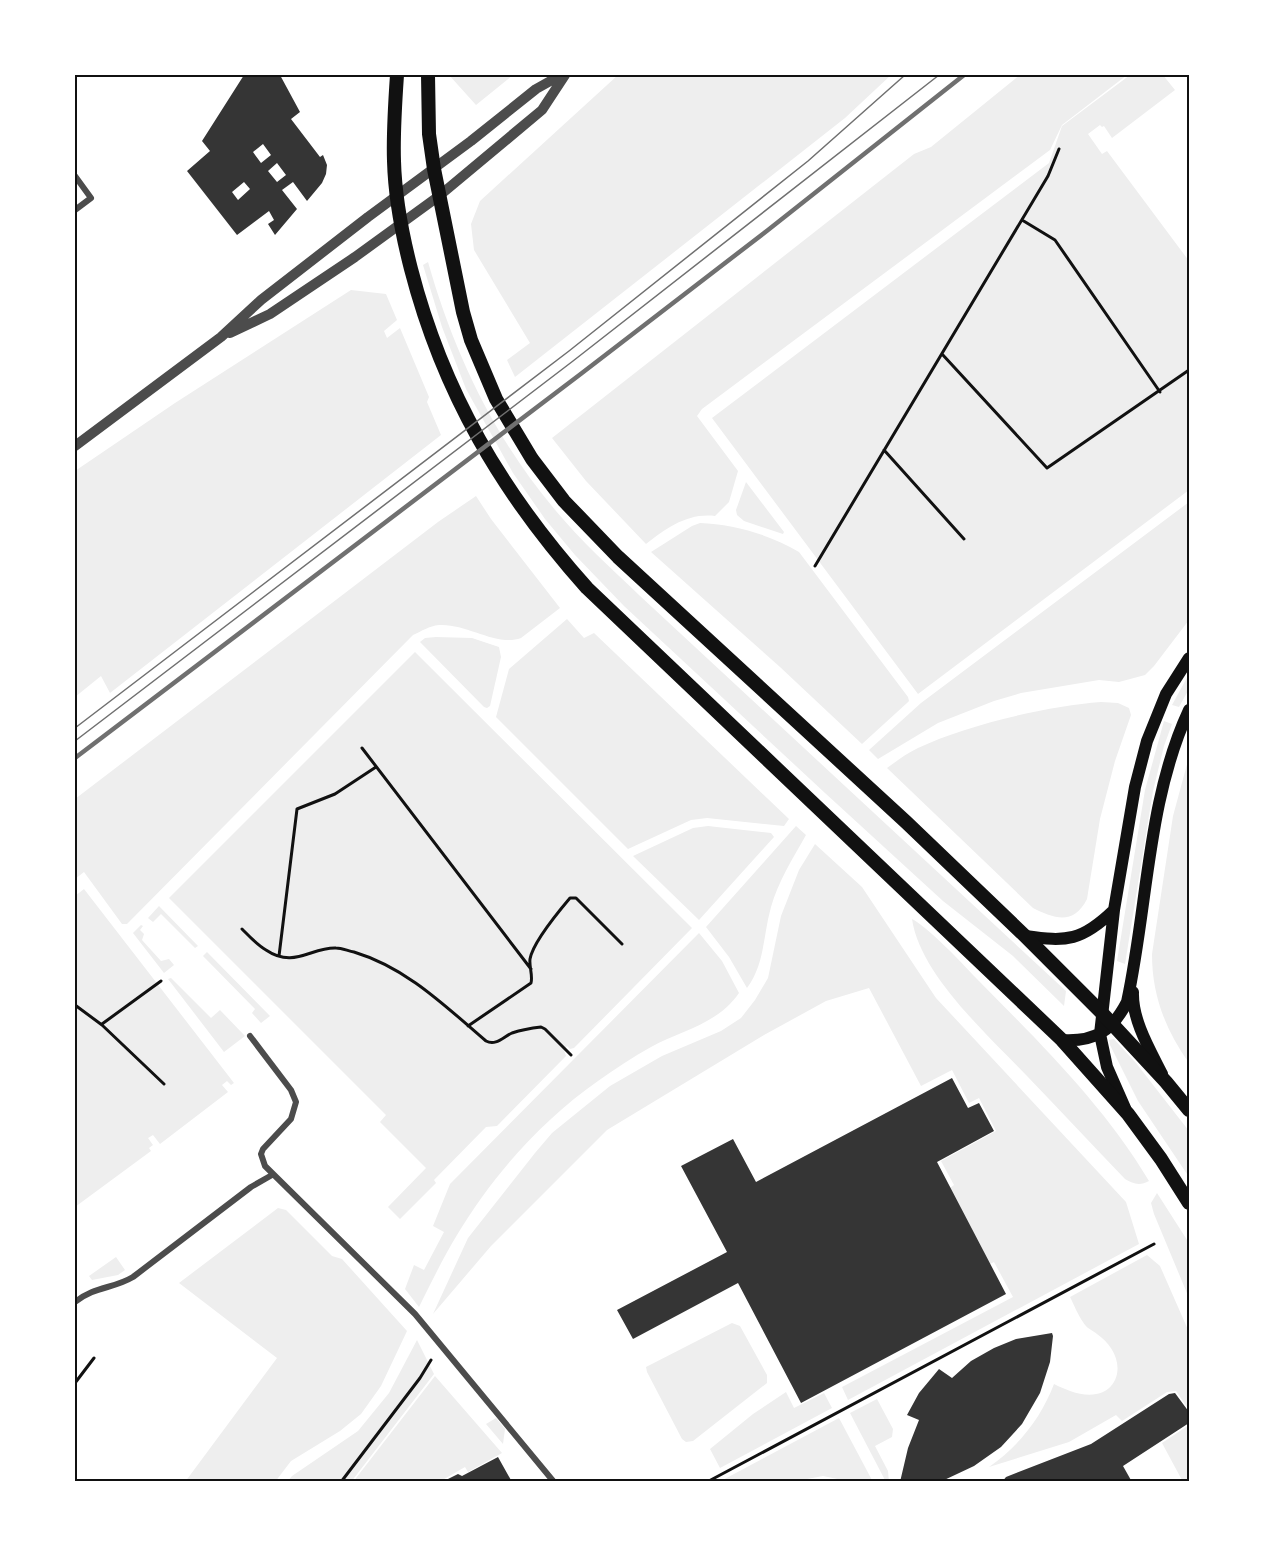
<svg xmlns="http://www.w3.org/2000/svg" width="1264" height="1557" font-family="Merriweather,serif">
<rect width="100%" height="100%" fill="#fff"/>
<!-- green -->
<path fill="#eee" d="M449,75H513L476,105Z
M618,75H891L845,118L515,377L507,360L530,343L474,250L471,224L480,201Z
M1020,75H1127L1062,125L1050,150L702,409L697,416L738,471L729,502L715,516C687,513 667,528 646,544L586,481L552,438L914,154L931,147Z
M1130,75H1163L1175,90L1112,138L1104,126L1102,127L1100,125L1088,134L1102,154L1107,151L1189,261V490L918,694L712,418L1049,163L1062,126Z
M428,262C454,353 494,438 556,511C581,541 611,568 639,595L1066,991L1064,1006L1013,956L943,901L825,793L624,606L575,555L545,519L513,473L466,389L442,327L423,265Z
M351,290L386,294L397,320L384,331L387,338L400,328L429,397L427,402L441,435L110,693L101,676L75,697V471L175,403Z
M746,482L784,532L783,534L744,521L737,515L736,510Z
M476,496L491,519L560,608L521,638C497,647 466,623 439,625C429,626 422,631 413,635L127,924H122L84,872L75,879V799L438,522Z
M1189,502V620L1154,666L1145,675L1119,682L1099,680L1021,693L994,701L938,723L878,759L869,750L921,703Z
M700,523C733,524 771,535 799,552L908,697L909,701L907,703L862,744L780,667L651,552L692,526Z
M567,619L584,638L594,633L789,819L784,826L707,818L691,820L628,849L496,717L509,669Z
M436,637L472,638L499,647L501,657L490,706L487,708L484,707L420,642L425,638Z
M415,652L692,928L574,1048L570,1049L567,1046L564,1050L566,1056L497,1126L486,1127L434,1180L436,1183L400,1219L388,1207L426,1168L380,1122L386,1115L169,898Z
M1189,674V689L1179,707L1172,705Z
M1101,702L1118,703L1129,708L1131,715L1115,761L1100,819L1087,899C1074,925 1055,919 1033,908L887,768C897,761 907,753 918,748C966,725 1048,706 1101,702Z
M1164,721L1172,724L1164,746L1153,791L1125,964L1117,961L1145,790Z
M1189,757V1063C1165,1029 1152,995 1152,954L1173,816Z
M708,826L771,833L774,837L699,920L633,856L693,828Z
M796,826L806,835C793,858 778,882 771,907C763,935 765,964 747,988L729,957L706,927Z
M815,844L862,887L936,998L1126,1202L1139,1244L848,1400L842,1387L1013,1297L994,1262L990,1264L950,1188L954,1185L941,1161L996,1131L979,1098L969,1103L952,1070L921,1086L869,988L826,1001L764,1035L607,1130L491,1246L433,1314L468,1238L535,1153L552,1133L610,1086L662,1056L721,1031L741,1018L755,1000L768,978L781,916L799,870Z
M84,889L234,1083L231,1085L227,1081L222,1085L228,1092L160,1144L153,1135L148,1138L153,1145L149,1148L151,1151L75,1207V896Z
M159,906L198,946L195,948L161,914L153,922L148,918Z
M912,919C928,927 962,963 976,978C1038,1041 1103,1104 1149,1181C1140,1186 1133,1184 1125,1179C1092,1145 1060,1110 1027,1076C989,1036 920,975 912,919Z
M141,925L143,926L140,930L144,934L142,940L161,961L169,959L174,965L164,973L133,933Z
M699,933L722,961L739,993C718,1024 682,1030 651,1047C633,1057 615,1069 598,1081C541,1121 493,1175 457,1235C443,1258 431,1283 419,1307L405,1289L414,1265L424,1270L444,1232L433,1226L450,1184Z
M207,952L270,1016L261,1023L252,1013L255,1009L203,956Z
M171,978L211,1018L220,1010L245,1036L224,1052L168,979Z
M1114,1039L1136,1063L1189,1131V1177L1138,1101L1110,1045L1109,1040Z
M1157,1193L1189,1243V1298L1154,1214L1151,1203Z
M278,1208L286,1210L332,1256L342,1259L407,1331L381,1386L361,1414L340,1431L291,1461L275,1482H185L277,1358L179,1283Z
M1147,1255L1160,1266L1189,1332V1410L1176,1391L1167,1392L1122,1421L1116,1415L1069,1442L989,1467C1019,1446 1041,1418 1054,1384C1068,1391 1087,1399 1103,1392C1111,1388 1115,1382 1117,1374C1120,1358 1110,1343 1097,1334C1092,1330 1086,1328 1083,1322C1078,1315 1074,1305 1070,1297Z
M116,1257L125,1270L118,1275L92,1280L89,1276Z
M732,1323L740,1326L767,1375V1383L693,1441L686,1442L682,1439L647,1372L646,1367Z
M417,1340L434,1374L351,1482H287L292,1476L358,1431L389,1393Z
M435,1376L502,1453L468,1472L465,1467L439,1482H353Z
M786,1392L794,1408L824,1393L832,1408L720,1468L710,1449L753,1414Z
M877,1399L893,1429L892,1437L875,1446L888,1471L889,1482H886L850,1413Z
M496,1418L505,1429L503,1444L486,1424Z
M839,1418L873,1482H852L823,1476L791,1482H719Z
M1189,1425V1482H1183L1162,1443Z"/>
<!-- building -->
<path fill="#353535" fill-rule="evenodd" d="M244,75H280L300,112L291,119L320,157L323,155L327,165L326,174L322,183L307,201L293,182L282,190L297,209L275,235L268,224L274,220L269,211L237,235L187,171L210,151L202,141ZM263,144L271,155L261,163L253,152ZM277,163L286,175L277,182L268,171ZM244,182L250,189L238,200L232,192Z
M952,1078L968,1108L979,1103L994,1131L937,1162L1006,1294L801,1403L738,1283L633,1339L617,1310L727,1252L681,1166L733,1139L756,1182Z
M1052,1333L1053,1336L1050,1362L1040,1393L1022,1424L1001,1447L974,1466L940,1482H900L908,1448L919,1420L907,1415L919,1393L939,1369L952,1378L971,1361L994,1348L1016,1339Z
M1175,1393L1189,1412V1423L1123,1466L1132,1482H1002L1006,1477L1091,1444L1169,1394Z
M498,1457L512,1482H442L458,1474L462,1476Z"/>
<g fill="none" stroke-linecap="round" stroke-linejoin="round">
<!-- path -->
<path stroke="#111" stroke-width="3" d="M1022,220L1055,240L1160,392
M942,354L1047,468L1189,370
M884,450L964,539
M815,566L1048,176L1059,149
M362,748L531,969
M242,929C249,936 257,945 266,950C294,969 311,947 336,948C342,948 348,951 354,952C407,968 445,1006 486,1041C496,1046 503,1037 512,1033C521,1030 532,1028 541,1027L545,1029L571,1055
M279,956L297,809L335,794L376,767
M75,1005L102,1025L164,1084
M102,1024L161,981
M468,1026L531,983C533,975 529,967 530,959C533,942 559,911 570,898H576L622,944
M75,1383L94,1358
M341,1482L420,1378L431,1360
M707,1482L1154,1244"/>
<!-- minor -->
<path stroke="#4c4c4c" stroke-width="6" d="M75,176L91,198L75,210
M250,1036L291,1090L296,1102L291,1119L263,1149L261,1154L265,1166L415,1314L554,1482
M75,1302C95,1286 113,1289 133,1277L251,1187L272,1175"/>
<!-- tertiary -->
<path stroke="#4c4c4c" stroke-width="10" d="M230,333L270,314L355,257L439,196L542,110L565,75
M75,446L221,337L261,300L368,217L471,141L536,89L561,75"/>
<!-- secondary -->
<path stroke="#111" stroke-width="12" d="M1025,936C1067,942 1082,941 1114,910
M1133,992C1132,1020 1150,1050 1162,1074
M1062,1040C1095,1042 1112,1031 1127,1002C1148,905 1147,800 1189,710
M1125,1108L1107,1067L1100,1034L1114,910L1135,787L1147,741L1166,694L1189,658"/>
<!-- primary -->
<path stroke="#111" stroke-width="14" d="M397,75C395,104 393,133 394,161C395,198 402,234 411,269C443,393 502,493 587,588L1062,1040L1128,1114L1161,1159L1189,1203
M428,75L429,134L434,169L463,312L471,340L496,399L532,459L564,501L618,557L906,822L1025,936L1102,1013L1166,1082L1189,1110"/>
<!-- tram -->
<path stroke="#707070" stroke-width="1.5" d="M75,728L569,351L808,161L905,75
M75,741L573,361L939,75"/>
<!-- rail -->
<path stroke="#707070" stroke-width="4.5" d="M75,758L582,373L768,230L964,75"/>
</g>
<!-- border -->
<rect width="1264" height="1557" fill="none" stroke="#ffffff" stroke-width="153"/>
<rect x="76" y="76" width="1112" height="1404" fill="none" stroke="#111" stroke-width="2"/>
</svg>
